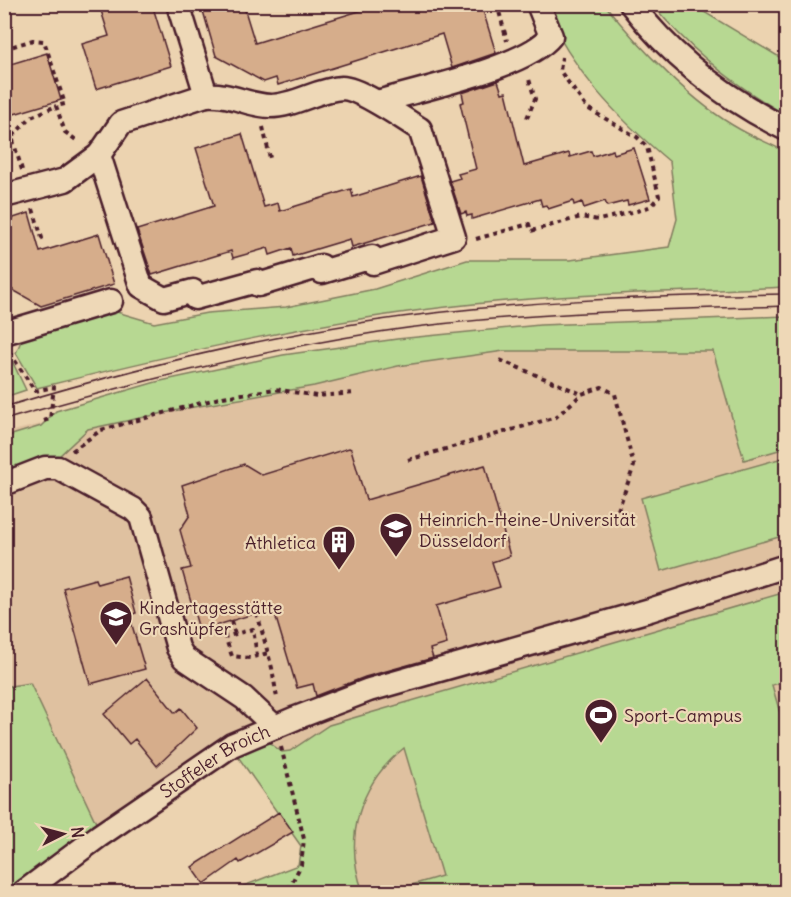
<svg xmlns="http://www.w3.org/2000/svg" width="791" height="897" font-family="Delius,sans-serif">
<rect width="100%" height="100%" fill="#ecd3b0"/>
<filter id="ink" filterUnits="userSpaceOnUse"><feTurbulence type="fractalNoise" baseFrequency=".0167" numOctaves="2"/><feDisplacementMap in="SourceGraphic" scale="12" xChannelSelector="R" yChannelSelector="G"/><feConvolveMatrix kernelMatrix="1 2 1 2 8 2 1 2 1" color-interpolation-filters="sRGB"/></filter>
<g filter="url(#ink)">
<!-- built -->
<path fill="#dfc1a0" d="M478,348L747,351L786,429V892H318L275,754L259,737L98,827L30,683L5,687V433L96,410Z"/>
<!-- green -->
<path fill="#b7d892" stroke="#807c5e" stroke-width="1.5" d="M542,5H605C638,46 693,104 741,130C755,138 771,144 786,152V287C683,292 577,293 474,304C326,319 182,352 37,388L16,353L24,334L117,312L154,323L207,313L286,307L375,289L467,260H570L669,247L677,219L670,162C612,113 575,73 542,5Z
M653,5H699L704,12L786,61V115C737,87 689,49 653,5Z
M786,316V448L744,460L713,351H504L398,366L314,386L188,408L88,429L59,456L5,477V437L41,426L56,411L156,382L283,355L397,339L540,325Z
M5,353L12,361L26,390L5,397Z
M786,457V535L661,571L641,498Z
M786,592V681L772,685L786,734V892H447L446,890L388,892L442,876L404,748C359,784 343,838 363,892H228L298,865L301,846L234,751L267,741L282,752L290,751L329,725Z
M30,683L98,827L16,892H5L4,687Z"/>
<!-- building -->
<path fill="#d6ad8b" stroke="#4a1f2b" stroke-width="1.5" d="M99,4H152L171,66L96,89L82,44L109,36Z
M201,4H243L255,43L382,4H481L496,53L452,68L442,34L278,85L276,78L264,82L216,56Z
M47,53L61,100L4,117V66Z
M498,81L502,93L506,92L524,166L569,153L570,157L591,151L593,156L613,150L614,154L634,148L650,199L628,205L627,201L607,206L605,201L584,208L582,202L574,205L573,201L548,209L546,205L542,206L540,199L472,219V215L467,216L466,212L461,214L450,181L460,178L458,174L476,169L460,103L464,102L462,93Z
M242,134L264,207L278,203L280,211L351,189L353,197L421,176L435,222L352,247L350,239L293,256L291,248L270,255L268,248L233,258L231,251L152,275L137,230L214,206L196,148Z
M29,213L40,252L99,234L114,284L41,306L4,285V221Z
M349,448L351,449L366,500L485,465L510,556L492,562L500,587L436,606L447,644L430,649L433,658L365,677L316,696L313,684L297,688L273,608L205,629L198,626L182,570L191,568L180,530L190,515L182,485L244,464L262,475Z
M126,576L136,613L129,615L145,669L90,684L63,588L95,579L97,584Z
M147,678L175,713L181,708L197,728L157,766L135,739L129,744L104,714Z
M279,812L293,832L240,863L238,860L204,884L192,867Z"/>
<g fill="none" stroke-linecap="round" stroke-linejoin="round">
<!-- minor casing -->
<g stroke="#4a1f2b" stroke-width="27">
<g id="minor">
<path d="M631,4C673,59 726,99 786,129"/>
<path d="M377,102C418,90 527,67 551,36L538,4"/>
<path d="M99,155L141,286L164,299L193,291L195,298L257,281L258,285L321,266L322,272L372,257L373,263L454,237L420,129C404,119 359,88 342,88C318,89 295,106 270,106C247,105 230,93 206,95"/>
<path d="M4,196L65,180L99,155L121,123L206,95L178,4"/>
<path d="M4,333L111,301"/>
<path d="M4,484L45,468H58L133,509L141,517L178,648L184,658L244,698L275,727"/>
<path id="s1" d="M24,892L99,836L232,745L296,718L369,690L650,610L786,566"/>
</g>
</g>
<!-- path -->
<path stroke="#4a1f2b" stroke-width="4" stroke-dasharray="4.5 4.5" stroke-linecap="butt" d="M497,4L507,41
M4,49L33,40L44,41L65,104L56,106L65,132L79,142
M527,118L535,99L528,76
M263,127L270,158
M22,170L12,137L31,117L56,106
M33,209L42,238L37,240
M476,239L529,224L531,231L581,217L599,220L641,210L651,206L659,196L647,147L637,137L587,108L560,71L562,57
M10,353L35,391L54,387L50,419L40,422
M500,360L582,394
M72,451L101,430L223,397L275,389L317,396L355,393
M408,460L556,417L582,394L602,387L615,394L634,466L618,510
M257,613L272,668L277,698
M231,621L235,634
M257,656L253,629L225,637L232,656L250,658L268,653
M281,747L304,839L301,865L287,892"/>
<!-- minor -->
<use href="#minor" stroke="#eed8b7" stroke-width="22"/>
<!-- tram -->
<path stroke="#4a1f2b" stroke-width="1.5" d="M4,407C123,371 244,341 366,322C505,301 647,296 786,294
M4,420C128,384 252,352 379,332C514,312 651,310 786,306"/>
</g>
</g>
<!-- icons -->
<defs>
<g id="university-pin" transform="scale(1.725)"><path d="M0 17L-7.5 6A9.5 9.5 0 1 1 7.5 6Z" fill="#4a1f2b" stroke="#eed8b7"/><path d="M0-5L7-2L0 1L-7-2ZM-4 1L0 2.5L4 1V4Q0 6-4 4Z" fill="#fff"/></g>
<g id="building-pin" transform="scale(1.725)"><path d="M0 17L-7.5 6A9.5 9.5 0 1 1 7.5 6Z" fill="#4a1f2b" stroke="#eed8b7"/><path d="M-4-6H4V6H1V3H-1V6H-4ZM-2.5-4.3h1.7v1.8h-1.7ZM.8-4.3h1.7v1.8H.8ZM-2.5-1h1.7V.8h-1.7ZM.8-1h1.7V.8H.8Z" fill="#fff"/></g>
<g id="school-pin" transform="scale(1.725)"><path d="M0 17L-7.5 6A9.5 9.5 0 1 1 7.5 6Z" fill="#4a1f2b" stroke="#eed8b7"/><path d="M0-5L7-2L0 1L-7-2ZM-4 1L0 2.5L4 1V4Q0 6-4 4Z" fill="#fff"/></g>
<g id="stadium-pin" transform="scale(1.725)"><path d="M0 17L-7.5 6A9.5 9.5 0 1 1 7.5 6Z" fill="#4a1f2b" stroke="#eed8b7"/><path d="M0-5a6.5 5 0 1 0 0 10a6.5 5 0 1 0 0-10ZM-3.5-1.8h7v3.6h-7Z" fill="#fff"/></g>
</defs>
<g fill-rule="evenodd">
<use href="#university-pin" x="396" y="529"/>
<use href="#building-pin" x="339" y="542"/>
<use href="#school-pin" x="116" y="617"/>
<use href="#stadium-pin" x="601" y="715"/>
</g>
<g text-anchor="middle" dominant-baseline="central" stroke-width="4.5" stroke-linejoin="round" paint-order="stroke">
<!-- poi labels -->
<g font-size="18" fill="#4a1f2b" stroke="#eed8b7" text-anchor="start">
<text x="419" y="519">Heinrich-Heine-Universität<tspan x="419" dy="21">Düsseldorf</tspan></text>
<text x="316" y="542" text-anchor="end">Athletica</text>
<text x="139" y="607">Kindertagesstätte<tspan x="139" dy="21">Grashüpfer</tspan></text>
<text x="624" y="715">Sport-Campus</text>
</g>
<!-- street labels -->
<g font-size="18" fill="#4a1f2b" stroke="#eed8b7">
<text stroke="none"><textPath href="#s1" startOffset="232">Stoffeler Broich</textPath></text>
</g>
</g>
<!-- margin -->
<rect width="791" height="897" fill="none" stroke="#eed8b7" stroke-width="24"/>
<rect x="12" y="12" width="767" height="873" fill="none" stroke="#4a1f2b" stroke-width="2" filter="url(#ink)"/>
<!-- north arrow -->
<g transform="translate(63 834) rotate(84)" stroke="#eed8b7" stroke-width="4.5" paint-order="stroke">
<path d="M0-4.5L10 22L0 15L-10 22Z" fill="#4a1f2b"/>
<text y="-9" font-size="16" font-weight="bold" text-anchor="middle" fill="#4a1f2b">N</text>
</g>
</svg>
